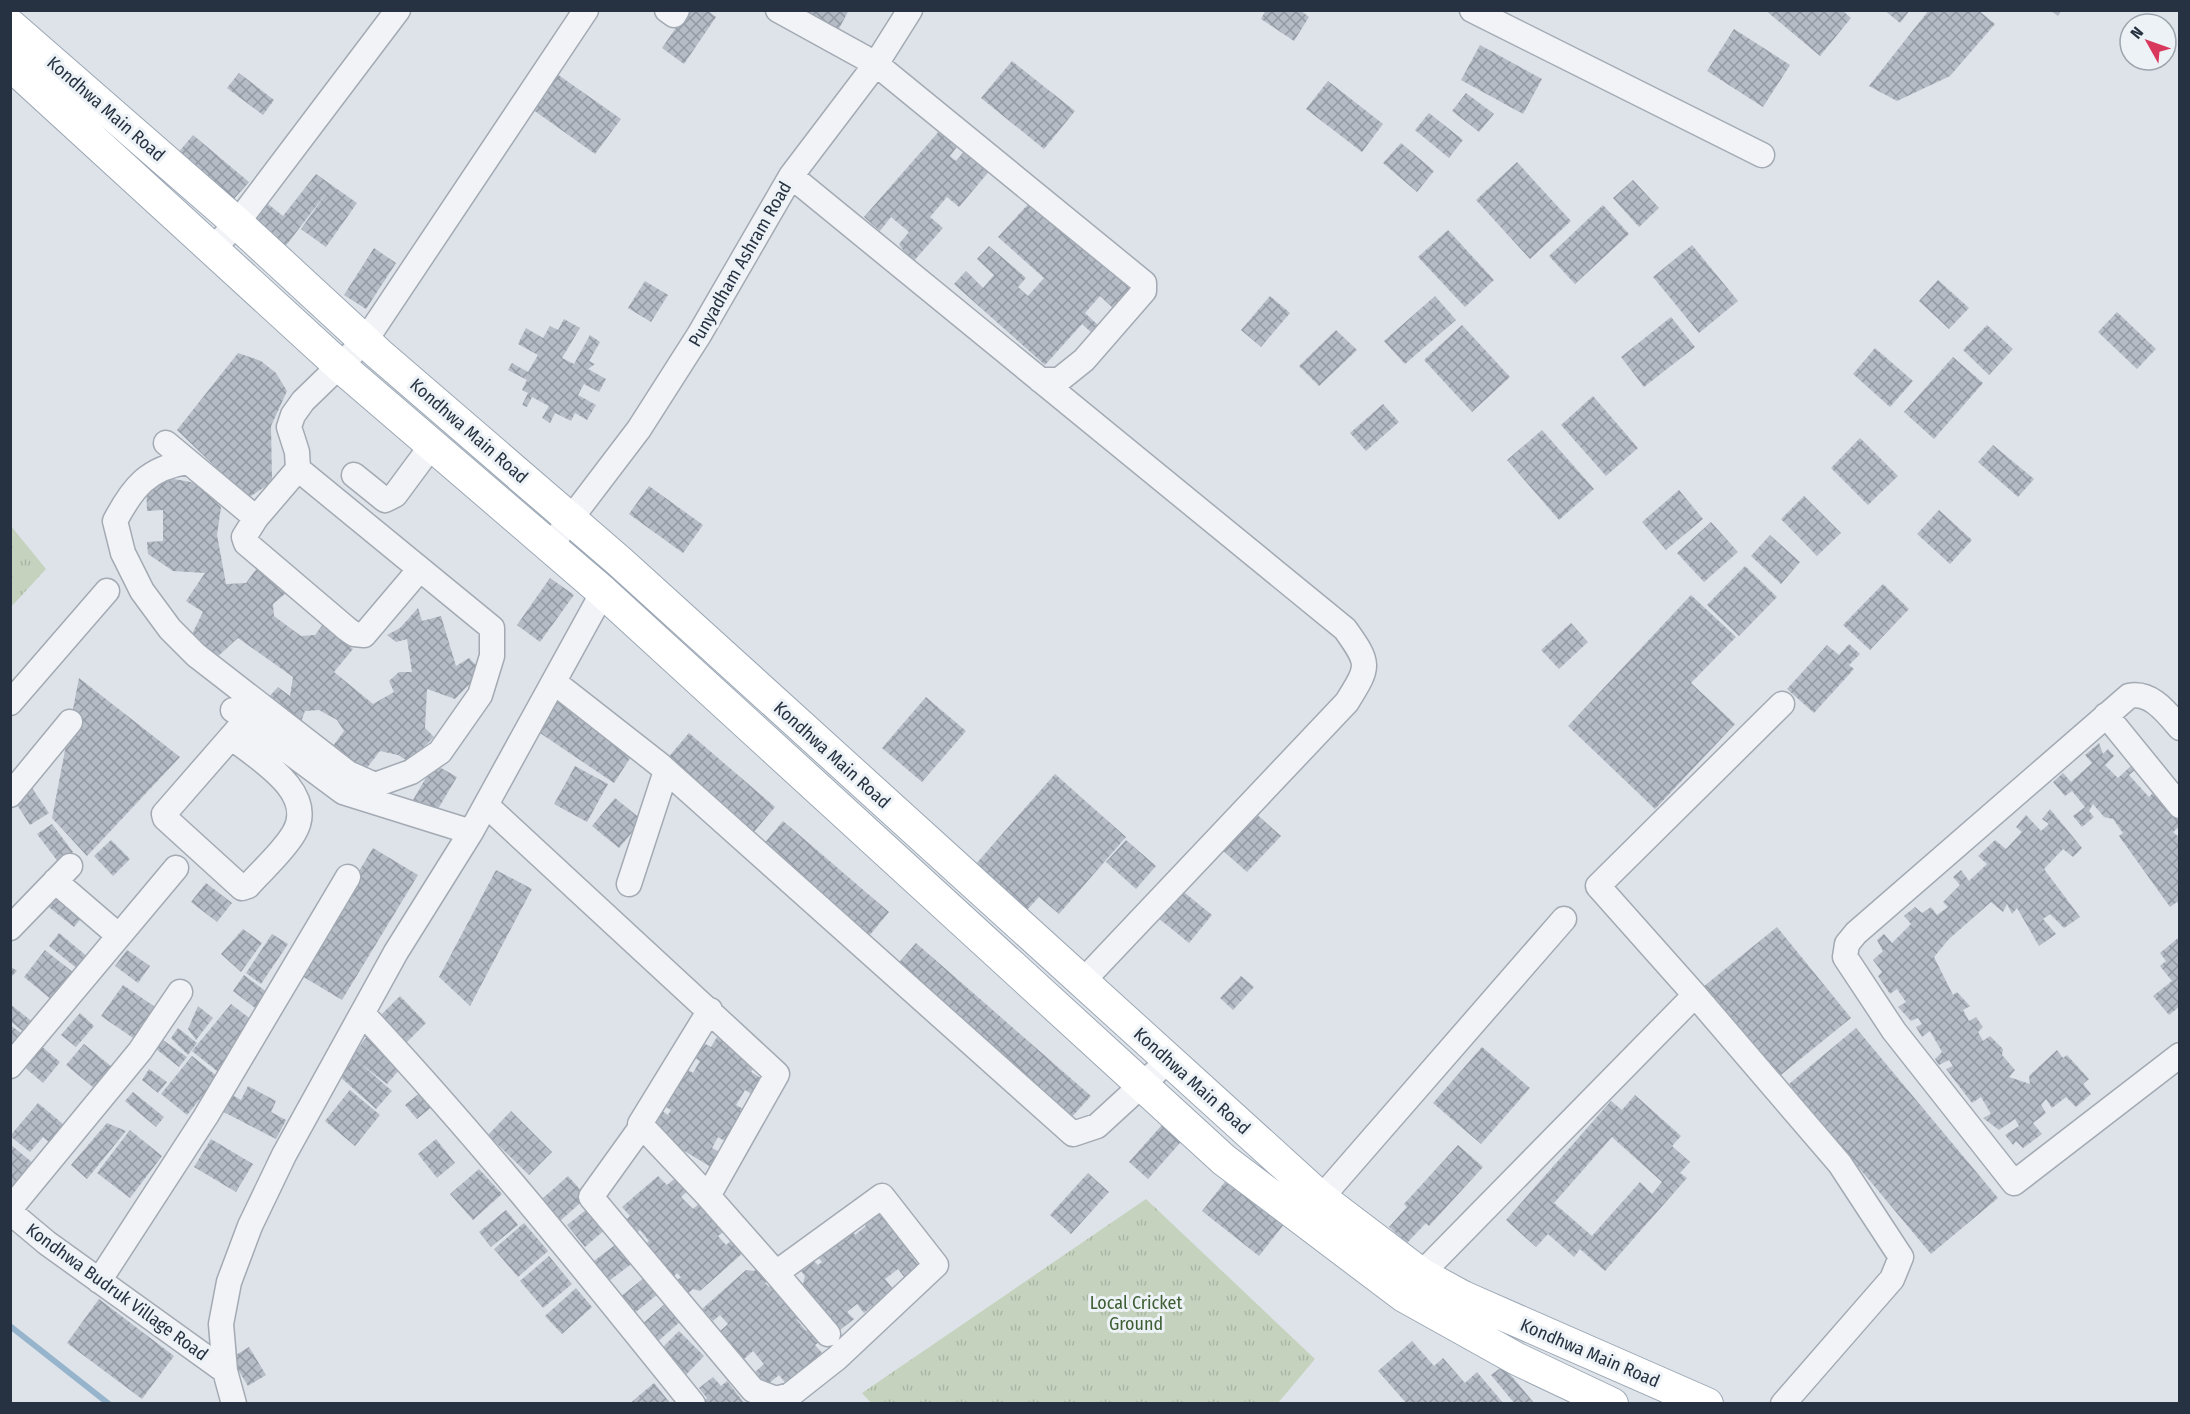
<svg xmlns="http://www.w3.org/2000/svg" width="2190" height="1414" font-family="'Fira Sans Condensed',sans-serif">
<defs>
<pattern id="grass-tufts" width="24" height="20" patternUnits="userSpaceOnUse" patternTransform="scale(1.5)"><rect width="24" height="20" fill="#c5d3be"/><path d="M3 7l-1-3M5 7V3M7 7l1-3M15 17l-1-3M17 17v-4M19 17l1-3" fill="none" stroke="#a9b6a4"/></pattern>
<pattern id="building-cross-hatch" width="8" height="8" patternUnits="userSpaceOnUse" patternTransform="scale(1.5)"><rect width="8" height="8" fill="#b5bcc6"/><path d="M0 0l8 8M0 8l8-8" fill="none" stroke="#9399a2"/></pattern>
</defs>
<rect width="100%" height="100%" fill="#dee3e9"/>
<!-- grass -->
<path fill="url(#grass-tufts)" d="M11,526L46,569L11,607H10Z
M1146,1199L1315,1359L1278,1403L872,1404L862,1393Z"/>
<g fill="none" stroke-linecap="round" stroke-linejoin="round">
<!-- stream -->
<path stroke="#96b4cc" stroke-width="6" d="M10,1326L109,1404"/>
</g>
<!-- building -->
<path fill="url(#building-cross-hatch)" fill-rule="evenodd" d="M688,10H707L716,17L684,64L662,48Z
M794,10H849L835,36Z
M1266,10H1300L1309,17L1294,41L1261,19Z
M1765,10H1842L1851,18L1820,56Z
M1884,10H1910L1900,23Z
M1929,10H1978L1995,24L1950,76L1897,101L1869,86Z
M2050,10H2062L2058,16Z
M1734,29L1790,65L1763,107L1707,71Z
M1480,45L1542,79L1523,114L1461,80Z
M1012,61L1075,111L1044,149L981,98Z
M239,73L274,100L263,115L227,88Z
M557,74L621,119L595,154L532,109Z
M1328,81L1383,124L1362,152L1306,109Z
M1466,93L1494,114L1479,132L1452,111Z
M1429,113L1463,140L1449,158L1415,130Z
M941,129L959,144L950,156L956,161L968,147L992,168L959,207L947,197L930,217L943,228L912,263L899,244L909,232L891,217L880,231L864,217Z
M193,135L249,182L233,200L178,153Z
M1401,143L1434,171L1417,192L1383,163Z
M1517,162L1571,221L1530,259L1476,200Z
M316,174L357,203L326,247L301,229L328,191L284,248L252,224L268,204L283,216Z
M1633,180L1659,208L1639,227L1613,198Z
M1031,201L1131,290L1114,309L1100,296L1085,313L1098,325L1092,333L1082,324L1045,365L954,284L966,271L983,288L994,275L977,259L989,246L1026,278L1018,287L1028,296L1044,278L998,237Z
M1603,205L1629,234L1575,284L1549,256Z
M1448,230L1494,280L1465,307L1418,257Z
M1692,245L1738,301L1699,333L1653,277Z
M374,248L396,263L366,309L344,295Z
M1938,280L1969,308L1949,329L1919,301Z
M645,281L668,295L651,322L628,308Z
M1270,296L1290,313L1261,347L1241,330Z
M1435,296L1456,320L1405,364L1384,341Z
M2117,312L2156,349L2137,369L2098,332Z
M1671,317L1695,347L1644,387L1621,357Z
M564,319L580,328L562,358L574,364L590,335L600,342L589,361L595,364L588,369L606,379L599,392L584,384L578,395L596,405L587,420L575,413L571,421L555,413L550,423L542,418L549,406L532,397L527,407L522,405L528,393L522,390L527,380L508,370L512,363L528,372L538,355L518,344L526,328L543,338L550,326L558,330Z
M1462,325L1510,377L1472,412L1424,360Z
M1987,325L2013,349L1989,375L1963,350Z
M1336,330L1357,350L1319,386L1299,366Z
M1875,348L1913,381L1890,407L1853,374Z
M238,353L261,361L276,373L287,391L271,426L272,482L248,498L177,430Z
M1953,357L1983,383L1934,439L1904,412Z
M1593,396L1638,448L1606,476L1561,425Z
M1383,404L1399,422L1366,451L1350,433Z
M1542,430L1594,489L1559,520L1507,460Z
M1860,438L1898,476L1868,505L1831,468Z
M1993,445L2034,479L2018,497L1978,462Z
M174,479L196,483L221,507L217,535L226,584L246,583L257,568L286,593L273,604L274,616L301,636L315,635L324,623L353,649L334,672L373,704L394,692L389,681L399,672H412L407,639L396,642L387,635L400,628L418,608L422,621L441,616L456,666L469,658L482,671L455,699L427,689L425,728L434,737L409,762L398,755L380,751L363,773L330,750L344,731L337,720L319,710L305,711L299,727L267,699L278,687L290,696L293,677L238,638L216,658L190,638L203,612L186,601L205,573L173,571L148,554L147,542L163,541V510L147,511L146,483Z
M649,486L703,525L683,553L629,514Z
M1679,490L1703,519L1666,550L1642,522Z
M1804,496L1841,533L1817,556L1781,519Z
M1939,510L1972,540L1950,564L1917,534Z
M1711,522L1738,552L1704,582L1677,553Z
M1770,535L1800,562L1781,584L1751,556Z
M1745,566L1777,597L1739,636L1707,605Z
M550,578L574,595L540,642L517,625Z
M1883,584L1909,609L1870,650L1843,625Z
M1691,595L1736,637L1691,683L1735,724L1655,809L1568,726Z
M1571,623L1588,642L1559,669L1541,650Z
M1849,644L1860,654L1849,665L1854,669L1814,713L1787,689L1827,645L1839,655Z
M79,678L180,757L87,856L52,818Z
M926,697L966,731L922,782L882,748Z
M560,698L636,749L614,783L537,731Z
M689,733L775,807L753,833L666,760Z
M2099,743L2103,754L2108,749L2114,756L2105,765L2118,778L2132,765L2136,769L2129,775L2149,797L2155,791L2180,819V826L2173,832L2180,838V906L2177,902L2170,907L2119,836L2123,833L2113,819L2104,817L2093,804L2089,811L2094,817L2082,827L2073,816L2085,807L2072,791L2065,796L2053,782L2063,773L2071,782L2092,763L2085,755Z
M434,764L457,777L435,814L413,800Z
M575,766L608,784L587,822L554,804Z
M1055,774L1126,837L1059,914L1039,897L1026,911L975,865Z
M32,788L49,813L30,825L14,800Z
M615,798L642,820L619,848L592,826Z
M2050,809L2082,848L2073,857L2063,849L2044,869L2080,917L2064,928L2050,914L2043,919L2056,934L2039,946L2017,908L2012,914L2007,904L2003,912L1991,902L1949,939L1934,957L1953,995L1957,992L1970,1006L1963,1010L1969,1021L1976,1017L1983,1027L1978,1032L1983,1041L1990,1036L2003,1049L2002,1055L2015,1070L2009,1077L2030,1084L2029,1076L2057,1050L2063,1058L2067,1055L2089,1079L2083,1084L2091,1094L2076,1107L2066,1097L2052,1108L2046,1099L2041,1105L2046,1113L2033,1123L2042,1134L2023,1148L2016,1141L2013,1145L2005,1135L2019,1126L2015,1119L1999,1130L1983,1118L1991,1114L1981,1097L1972,1103L1946,1069L1953,1066L1949,1060L1939,1065L1935,1059L1942,1052L1930,1031L1922,1037L1916,1027L1922,1024L1918,1018L1911,1021L1898,1007L1906,1002L1897,989L1890,994L1878,976L1882,972L1873,960L1883,951L1877,940L1884,934L1892,943L1911,924L1904,916L1915,907L1922,913L1931,907L1937,915L1948,907L1943,902L1960,885L1953,877L1961,870L1969,881L1987,864L1978,856L1995,840L2006,849L2022,832L2016,827L2026,815L2041,831L2049,824L2042,819Z
M1253,811L1281,836L1247,872L1220,848Z
M783,821L889,912L869,936L763,845Z
M52,824L73,852L59,863L37,834Z
M111,840L130,859L113,876L94,856Z
M1126,840L1156,866L1136,889L1106,862Z
M373,848L418,875L342,1000L297,973Z
M496,870L532,889L470,1006L439,977Z
M206,883L232,903L217,922L191,902Z
M1180,889L1212,915L1189,943L1157,917Z
M55,892L84,915L74,927L45,904Z
M1777,927L1851,1018L1777,1078L1703,987Z
M243,929L262,943L241,972L221,954Z
M59,933L89,958L79,970L49,946Z
M272,934L288,944L261,984L246,973Z
M2178,938L2180,1006L2169,1015L2153,996L2172,981L2160,966L2166,961L2160,953Z
M916,943L1091,1096L1069,1120L895,967Z
M45,950L74,973L52,1000L24,977Z
M127,950L150,966L138,983L115,966Z
M10,966L17,971L10,978Z
M244,975L275,998L263,1014L233,991Z
M1241,976L1254,987L1233,1010L1220,998Z
M123,985L158,1009L136,1040L101,1016Z
M400,996L426,1023L402,1047L376,1020Z
M10,1004L34,1023L25,1033L10,1021Z
M231,1004L257,1024L218,1072L192,1051Z
M198,1006L213,1018L196,1040L188,1029Z
M80,1013L94,1026L76,1047L61,1035Z
M10,1025L21,1033L10,1046Z
M178,1028L197,1043L188,1055L171,1038Z
M1856,1028L1998,1198L1931,1254L1789,1084Z
M371,1031L407,1061L387,1084L360,1063L392,1091L376,1109L338,1075Z
M717,1037L757,1062L751,1072L764,1080L755,1096L745,1090L736,1105L747,1111L728,1143L718,1137L712,1148L720,1152L711,1167L661,1137L654,1125L662,1111L668,1115L671,1110L662,1105L685,1068L693,1073L700,1061L691,1056L700,1041L711,1047Z
M33,1039L60,1062L43,1083L16,1060Z
M163,1040L187,1057L179,1067L156,1049Z
M84,1044L118,1072L100,1093L66,1065Z
M1482,1047L1530,1088L1481,1144L1433,1103Z
M192,1056L218,1077L187,1115L161,1094Z
M149,1069L167,1082L158,1093L142,1080Z
M248,1086L276,1101L271,1112L286,1120L276,1139L216,1108L225,1091L241,1100Z
M426,1088L438,1102L417,1119L405,1105Z
M350,1090L380,1115L355,1146L325,1121Z
M133,1092L164,1117L156,1127L125,1101Z
M1635,1095L1681,1136L1672,1146L1690,1162L1680,1173L1687,1178L1605,1271L1580,1249L1574,1257L1548,1234L1536,1247L1506,1220L1611,1101L1622,1110ZM1612,1137L1662,1182L1652,1194L1640,1182L1592,1236L1554,1203Z
M38,1103L70,1130L55,1147L43,1137L30,1152L10,1136Z
M511,1111L552,1152L529,1175L488,1135Z
M1169,1117L1188,1134L1148,1179L1129,1162Z
M107,1123L126,1131L87,1179L71,1165Z
M130,1130L162,1156L130,1198L97,1173Z
M211,1139L253,1164L236,1192L194,1167Z
M436,1139L455,1163L437,1178L418,1154Z
M10,1144L34,1164L10,1192Z
M1458,1145L1483,1167L1429,1226L1426,1223L1407,1243L1389,1227L1407,1207L1404,1204Z
M479,1169L502,1194L473,1220L450,1194Z
M1088,1173L1109,1192L1071,1234L1050,1215Z
M1232,1173L1289,1218L1259,1256L1202,1211Z
M679,1175L690,1189L681,1197L693,1209L702,1201L727,1229L718,1236L726,1245L733,1239L744,1252L700,1291L693,1289L687,1294L676,1281L681,1277L677,1273L670,1280L642,1247L649,1241L640,1230L632,1237L621,1224L630,1216L622,1207L658,1176L667,1185Z
M568,1176L587,1197L560,1221L542,1199Z
M591,1206L608,1227L585,1247L567,1225Z
M873,1207L881,1217L890,1209L920,1246L910,1254L919,1266L905,1278L898,1269L885,1279L893,1289L864,1313L857,1304L847,1312L854,1319L840,1330L803,1284L805,1276L801,1271L814,1261L818,1265L822,1262L816,1255L850,1228L855,1235L866,1226L860,1218Z
M506,1210L518,1225L491,1247L479,1232Z
M524,1223L548,1251L518,1277L494,1249Z
M619,1242L634,1262L609,1281L594,1261Z
M549,1256L572,1284L543,1308L520,1281Z
M760,1267L770,1279L765,1283L769,1287L776,1281L804,1314L797,1320L806,1331L814,1324L825,1337L815,1345L823,1354L787,1385L779,1375L767,1385L755,1372L764,1364L753,1351L743,1360L719,1332L728,1324L720,1315L713,1321L702,1309L746,1270L754,1271Z
M650,1273L663,1290L632,1315L619,1298Z
M576,1288L592,1307L562,1334L545,1316Z
M99,1299L174,1356L142,1399L67,1343Z
M667,1302L682,1320L655,1344L640,1326Z
M679,1331L704,1356L683,1378L658,1352Z
M1412,1341L1434,1366L1443,1358L1465,1383L1477,1372L1504,1404H1407L1378,1371Z
M249,1347L266,1375L248,1386L231,1358Z
M1503,1366L1535,1404H1515L1491,1375Z
M713,1377L721,1386L727,1381L745,1404H706L704,1401L707,1398L699,1388Z
M654,1383L671,1404H629Z"/>
<g fill="none" stroke-linecap="round" stroke-linejoin="round">
<!-- minor casing -->
<g stroke="#a3aab3" stroke-width="27">
<path id="minor" d="M667,10L674,15L677,10
M778,10L876,64L1144,283V291L1084,360L1059,380H1040
M1472,10L1762,155
M791,176L1345,629C1371,665 1369,666 1347,702L1082,982
M213,249L237,223L398,10
M166,443L256,518
M188,462C148,468 133,487 115,521L123,553L142,591L170,629L196,655L348,773L375,785L411,772L440,752L480,695L492,656V628L420,569
M298,469L420,569L364,635L354,634L347,629L246,543L244,537L256,518L298,469L297,452L289,427L293,415L303,401L365,341L586,10
M354,475L385,500L395,495L432,445
M550,546L639,429L699,335L791,176L876,64L910,10
M554,682L660,765L1073,1134L1097,1126L1169,1060
M10,703L107,591
M1782,704L1598,886L1695,995L1840,1164L1901,1257L1892,1279L1783,1404
M233,710L343,792L471,832
M2106,715L2180,806
M2180,728C2167,713 2151,691 2129,696L1856,933L1847,944L1845,957L1894,1031L2014,1183L2180,1055
M231,737C257,758 318,792 294,833C283,852 262,870 248,886L242,888L165,818L164,814L246,720
M10,795L70,722
M486,805L777,1074L708,1196L776,1273L882,1196L936,1265L837,1358L790,1395L776,1399L753,1390L591,1197L642,1126
M55,881L119,936
M629,884L666,771
M10,928L70,866
M363,1014C480,1139 586,1271 693,1404
M10,1066L176,868
M708,1196L640,1124L710,1010
M1321,1198L1564,919
M10,1209L140,1051L180,992
M10,1212L47,1243L225,1371
M776,1273L828,1334
M99,1281L206,1116L348,877
M1410,1287L1421,1274L1695,995
M234,1404L225,1371L221,1324L229,1282L250,1226L284,1155L396,952L471,832L603,592"/>
</g>
<!-- major casing -->
<g stroke="#9ca8b5" stroke-width="34">
<path id="major" d="M10,25L237,223L379,354L619,561L1321,1198L1421,1274L1463,1297L1707,1404
M10,64L340,366L603,592L1224,1160L1404,1296L1517,1359L1612,1404"/>
</g>
<!-- minor -->
<use href="#minor" stroke="#f1f3f7" stroke-width="24"/>
<!-- major -->
<use href="#major" stroke="#fff" stroke-width="32"/>
</g>
<g text-anchor="middle" dominant-baseline="central" stroke-width="6" stroke-linejoin="round" paint-order="stroke">
<!-- street labels -->
<g font-size="18" fill="#263241" stroke="#edf2f6">
<text transform="translate(106 109) rotate(41)">Kondhwa Main Road</text>
<text transform="translate(740 264) rotate(-60)">Punyadham Ashram Road</text>
<text transform="translate(469 431) rotate(41)">Kondhwa Main Road</text>
<text transform="translate(832 755) rotate(42)">Kondhwa Main Road</text>
<text transform="translate(1192 1081) rotate(42)">Kondhwa Main Road</text>
<text transform="translate(117 1292) rotate(36)">Kondhwa Budruk Village Road</text>
<text transform="translate(1590 1353) rotate(23)">Kondhwa Main Road</text>
</g>
<!-- park labels -->
<g font-size="18" fill="#3d5e32" stroke="#edf2f6">
<text x="1136" y="1303">Local Cricket<tspan x="1136" dy="21">Ground</tspan></text>
</g>
</g>
<!-- border -->
<rect width="2190" height="1414" fill="none" stroke="#263241" stroke-width="24"/>
<!-- north arrow -->
<g transform="translate(2148 42) rotate(310)"><circle r="28" fill="#edf2f6" stroke="#9da5ae" stroke-width="1.5"/>
<path d="M0-4.5L10 22L0 15L-10 22Z" fill="#d8385c"/>
<text y="-9" font-size="16" font-weight="bold" text-anchor="middle" fill="#263241">N</text>
</g>
</svg>
